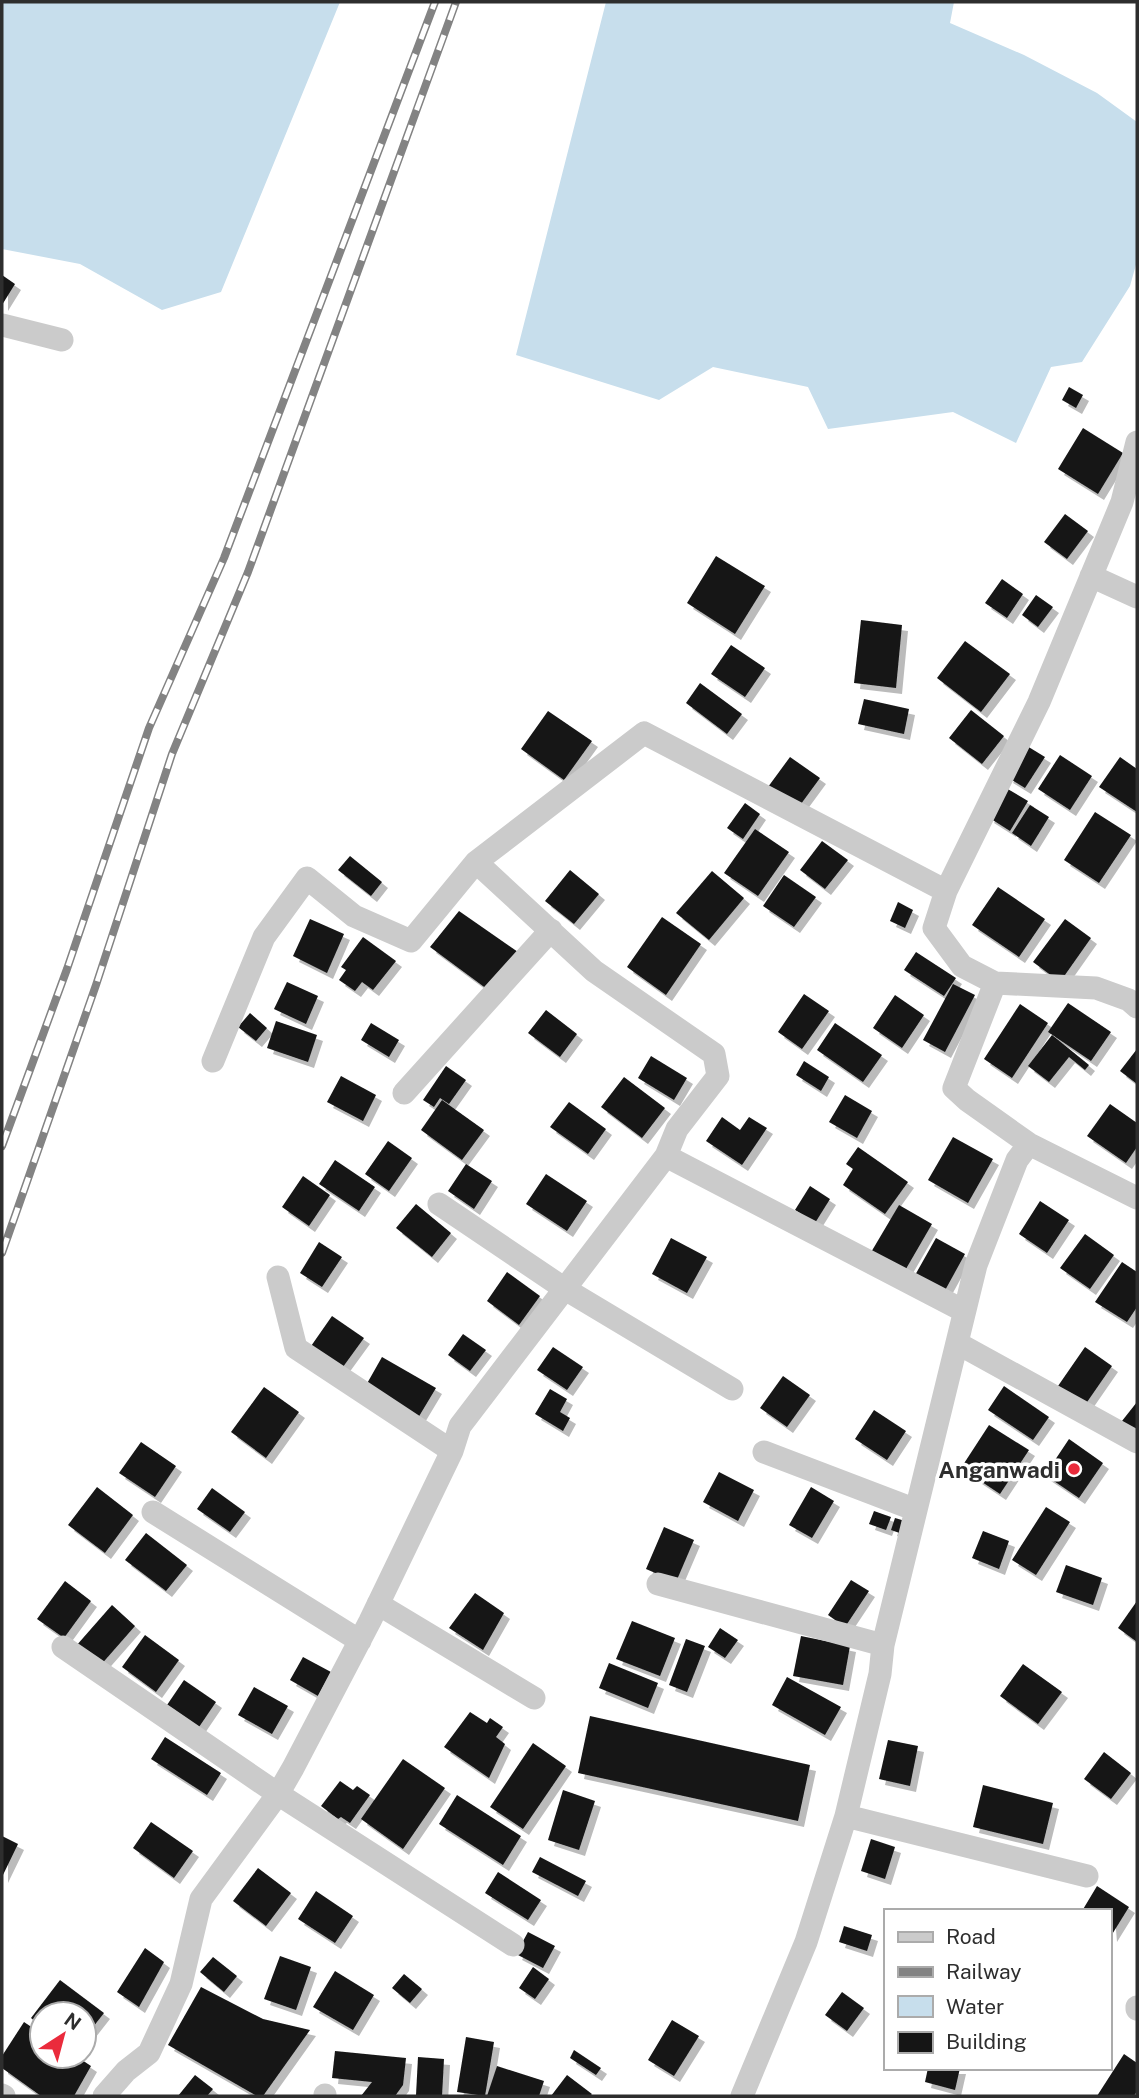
<svg xmlns="http://www.w3.org/2000/svg" width="1139" height="2098" font-family="'Public Sans',sans-serif">
<defs>
<filter id="shadow"><feDropShadow dx="6" dy="6" stdDeviation="0" flood-color="#0004"/></filter>
</defs>
<rect width="100%" height="100%" fill="#fff"/>
<!-- water -->
<path fill="#c7deec" d="M2,2H340L221,292L162,310L80,264L2,249Z
M606,2H954L950,23L1024,55L1097,93L1137,122V261L1130,286L1082,362L1051,367L1016,443L953,412L828,429L808,387L713,367L659,400L516,355Z"/>
<!-- building -->
<path fill="#151515" filter="url(#shadow)" d="M2,275L15,284L2,305Z
M1069,387L1083,395L1076,408L1062,400Z
M1083,428L1123,453L1098,494L1058,469Z
M1065,514L1088,531L1067,559L1044,542Z
M716,556L765,586L735,634L687,603Z
M1002,579L1023,594L1007,618L985,603Z
M1036,595L1053,607L1038,627L1022,615Z
M861,620L902,625L896,688L854,683Z
M965,641L1010,674L981,712L937,678Z
M731,645L765,668L745,697L711,674Z
M700,683L742,714L727,734L686,703Z
M864,699L909,709L904,734L858,724Z
M971,710L1004,736L982,764L949,738Z
M548,711L592,741L564,780L521,749Z
M1027,746L1045,757L1025,788L1007,777Z
M1060,755L1092,776L1070,810L1038,789Z
M790,757L820,778L798,808L768,787Z
M1120,757L1137,769V812L1099,787Z
M1006,788L1028,801L1010,831L988,817Z
M745,803L760,814L743,839L727,828Z
M1030,805L1049,817L1031,846L1012,833Z
M1095,812L1131,835L1099,883L1064,860Z
M755,829L789,852L758,896L724,873Z
M822,841L848,860L825,889L800,870Z
M350,856L382,882L371,896L338,870Z
M570,870L599,894L574,924L545,901Z
M712,871L744,898L709,940L676,913Z
M784,875L816,897L794,927L763,906Z
M998,887L1045,919L1019,957L972,925Z
M898,902L913,910L905,928L890,921Z
M459,911L518,952L491,992L430,947Z
M662,917L701,944L666,995L627,967Z
M310,919L344,934L327,973L293,956Z
M1065,919L1091,938L1060,982L1033,962Z
M363,937L396,961L373,990L362,982L355,991L339,980L346,970L341,967Z
M916,952L956,978L944,996L904,970Z
M287,982L318,996L306,1024L274,1009Z
M953,984L975,995L945,1052L923,1040Z
M804,994L829,1011L802,1049L778,1032Z
M895,995L924,1015L902,1048L873,1028Z
M1068,1003L1111,1032L1091,1061L1048,1032Z
M1020,1004L1048,1023L1012,1078L984,1059Z
M546,1010L577,1034L560,1057L528,1033Z
M250,1013L267,1028L256,1041L238,1027Z
M276,1021L317,1035L308,1062L267,1048Z
M371,1023L399,1040L389,1057L361,1040Z
M835,1023L882,1055L863,1082L817,1050Z
M1052,1035L1089,1065L1085,1070L1069,1057L1049,1082L1028,1066Z
M1137,1049V1084L1120,1071Z
M651,1056L687,1078L674,1100L638,1078Z
M804,1061L829,1077L821,1091L796,1075Z
M446,1066L466,1080L449,1104L440,1098L434,1107L423,1100Z
M341,1076L376,1095L363,1121L327,1102Z
M624,1077L665,1108L642,1138L601,1107Z
M845,1095L872,1111L857,1138L829,1122Z
M442,1100L484,1130L462,1160L421,1130Z
M569,1102L606,1129L588,1154L550,1127Z
M1110,1104L1137,1123V1147L1126,1163L1087,1136Z
M722,1117L740,1130L749,1117L767,1128L742,1165L706,1141Z
M953,1137L993,1159L968,1203L928,1180Z
M388,1141L412,1158L389,1191L365,1174Z
M858,1147L908,1182L885,1214L843,1185L853,1169L846,1164Z
M335,1160L375,1187L359,1211L319,1184Z
M466,1164L492,1181L474,1209L448,1191Z
M546,1174L587,1201L567,1231L526,1204Z
M303,1176L330,1195L309,1226L282,1207Z
M810,1186L830,1199L815,1223L795,1210Z
M1040,1201L1069,1220L1047,1253L1019,1234Z
M416,1204L451,1233L432,1257L396,1228Z
M899,1205L932,1224L903,1274L870,1254Z
M1085,1234L1114,1255L1090,1289L1060,1268Z
M671,1238L707,1257L687,1293L652,1274Z
M936,1238L965,1254L943,1294L914,1277Z
M319,1242L342,1257L322,1287L300,1273Z
M1122,1262L1137,1272V1307L1127,1322L1095,1302Z
M507,1272L540,1296L519,1325L487,1301Z
M332,1316L364,1338L340,1371L309,1349Z
M463,1334L486,1350L470,1371L448,1355Z
M553,1347L583,1367L567,1390L537,1370Z
M1085,1347L1112,1366L1085,1405L1058,1386Z
M382,1357L436,1388L418,1418L365,1387Z
M783,1376L810,1395L787,1427L760,1408Z
M1004,1386L1049,1417L1033,1440L988,1410Z
M264,1387L299,1412L266,1458L231,1432Z
M550,1389L567,1399L560,1412L570,1418L563,1431L535,1414Z
M1137,1402V1434L1122,1421Z
M874,1410L906,1431L887,1460L855,1439Z
M989,1425L1029,1450L1000,1494L961,1468Z
M1069,1439L1103,1463L1079,1498L1045,1475Z
M141,1442L176,1466L155,1497L119,1473Z
M719,1472L754,1490L738,1521L703,1502Z
M97,1487L133,1515L105,1553L68,1525Z
M811,1487L834,1501L812,1538L789,1525Z
M212,1488L245,1512L230,1532L197,1509Z
M1046,1507L1070,1522L1036,1575L1012,1560Z
M874,1511L891,1517L886,1530L869,1524Z
M895,1518L912,1523L908,1536L891,1530Z
M664,1527L694,1540L676,1582L646,1569Z
M983,1531L1009,1541L999,1569L972,1558Z
M146,1533L187,1565L166,1591L125,1560Z
M1066,1565L1102,1578L1093,1605L1056,1592Z
M851,1580L869,1591L845,1627L828,1615Z
M65,1581L91,1601L64,1638L37,1619Z
M475,1593L504,1613L483,1650L449,1628Z
M1137,1601V1642L1118,1628Z
M112,1605L135,1626L99,1667L76,1646Z
M632,1621L675,1638L660,1676L616,1659Z
M720,1628L738,1640L725,1658L708,1647Z
M145,1635L179,1660L156,1692L122,1667Z
M801,1636L850,1646L843,1685L793,1676Z
M686,1639L705,1646L687,1692L669,1685Z
M303,1657L331,1672L318,1696L290,1680Z
M609,1663L658,1683L648,1708L599,1688Z
M1023,1664L1062,1692L1038,1724L1000,1696Z
M787,1677L841,1707L825,1735L772,1705Z
M184,1680L216,1702L199,1727L167,1705Z
M254,1687L288,1706L272,1734L238,1715Z
M470,1712L487,1723L490,1718L503,1727L496,1737L505,1744L489,1778L444,1747Z
M590,1716L810,1765L798,1821L578,1773Z
M165,1737L221,1773L207,1795L151,1759Z
M888,1740L918,1746L910,1786L879,1779Z
M533,1743L566,1766L523,1829L490,1807Z
M1104,1752L1131,1773L1111,1799L1084,1779Z
M403,1759L445,1788L403,1849L361,1819Z
M340,1781L353,1790L357,1786L370,1795L350,1823L341,1817L338,1819L321,1806Z
M983,1785L1053,1803L1043,1844L973,1827Z
M563,1790L595,1801L579,1850L548,1840Z
M457,1795L521,1836L503,1865L439,1824Z
M151,1822L193,1851L174,1878L133,1848Z
M2,1836L18,1844L2,1877Z
M871,1839L895,1847L885,1879L861,1871Z
M540,1857L586,1881L578,1896L532,1872Z
M258,1868L291,1893L266,1926L233,1901Z
M498,1872L541,1900L528,1920L485,1893Z
M1097,1886L1129,1907L1111,1936L1109,1911H1082Z
M316,1891L353,1916L335,1943L298,1919Z
M844,1926L872,1935L867,1951L839,1942Z
M528,1932L555,1946L543,1968L516,1954Z
M145,1948L164,1962L139,2007L117,1992Z
M280,1956L311,1967L296,2010L264,1999Z
M213,1957L237,1976L224,1992L200,1972Z
M533,1967L549,1979L535,1999L519,1988Z
M335,1971L374,1995L353,2030L313,2007Z
M404,1974L422,1989L410,2003L392,1988Z
M60,1980L104,2013L86,2036L84,2034V2014H42V2027L31,2018Z
M201,1987L263,2019L310,2030L263,2096H257L168,2045Z
M842,1992L864,2008L847,2031L825,2015Z
M672,2020L699,2036L674,2076L648,2060Z
M24,2022L42,2034V2056H76L91,2066L74,2096H41L2,2068V2056Z
M466,2037L494,2042L485,2096L457,2092Z
M574,2050L601,2068L596,2075L570,2058Z
M335,2051L406,2058L403,2085L395,2096H361L372,2082L332,2078Z
M1124,2054L1137,2063V2091L1134,2096H1097Z
M418,2057L444,2059L442,2096L416,2095Z
M497,2066L544,2081L539,2096H487Z
M928,2068H960L955,2090L925,2082Z
M195,2075L213,2089L207,2096H178Z
M567,2075L592,2094L590,2096H551Z"/>
<g fill="none" stroke-linecap="round" stroke-linejoin="round">
<!-- street -->
<path stroke="#cbcbcb" stroke-width="23" d="M2,325L62,340
M1137,442L1122,502L1039,702L946,891L934,928L962,966L995,983L1096,988L1129,1000L1137,1007
M1091,576L1137,597
M476,862L594,971L714,1054L718,1076L677,1129L666,1156L964,1311
M213,1061L264,937L307,878L354,916L411,941L476,862L644,733L946,891
M404,1093L551,930
M1029,1144L1137,1198
M439,1204L565,1289L732,1389
M278,1277L296,1348L452,1451
M957,1343L1137,1442
M764,1452L916,1510
M153,1512L360,1641
M658,1584L883,1645
M378,1604L534,1698
M63,1647L278,1794L513,1945
M846,1816L1087,1876
M1137,2007V2009
M2,2095L4,2096
M104,2096L126,2071L149,2053L181,1984L201,1899L278,1794L293,1768L370,1621L452,1451L460,1426L666,1156
M325,2096V2095
M742,2096L806,1942L846,1816L880,1674L883,1645L976,1265L1017,1160L1029,1144L967,1100L954,1088L995,983"/>
<!-- rail casing -->
<g stroke="#838383" stroke-width="8">
<path id="rail" d="M2,1146L67,969L149,728L224,558L435,2
M2,1253L96,985L172,754L248,572L456,2"/>
</g>
<!-- rail -->
<use href="#rail" stroke="#fff" stroke-width="5" stroke-dasharray="16" stroke-linecap="butt"/>
</g>
<!-- markers -->
<circle fill="#ea2b3c" stroke="#fff" stroke-width="2.5" cx="1074" cy="1469" r="7"/>
<g text-anchor="middle" dominant-baseline="central" stroke-width="7" stroke-linejoin="round" paint-order="stroke">
<!-- poi labels -->
<g font-size="23" font-weight="bold" fill="#2e2e2e" stroke="#fff" text-anchor="end">
<text x="1060" y="1469">Anganwadi</text>
</g>
</g>
<!-- border -->
<rect width="1139" height="2098" fill="none" stroke="#2e2e2e" stroke-width="7"/>
<!-- legend -->
<rect x="884" y="1909" width="228" height="161" fill="#ffffff" stroke="#ababab" stroke-width="2"/>
<rect x="898" y="1932" width="35" height="10" fill="#cbcbcb" stroke="#ababab" stroke-width="2"/>
<text x="946" y="1944" font-size="21" fill="#2e2e2e">Road</text>
<rect x="898" y="1967" width="35" height="10" fill="#838383" stroke="#ababab" stroke-width="2"/>
<text x="946" y="1979" font-size="21" fill="#2e2e2e">Railway</text>
<rect x="898" y="1996" width="35" height="21" fill="#c7deec" stroke="#ababab" stroke-width="2"/>
<text x="946" y="2014" font-size="21" fill="#2e2e2e">Water</text>
<rect x="898" y="2032" width="35" height="21" fill="#151515" stroke="#ababab" stroke-width="2"/>
<text x="946" y="2049" font-size="21" fill="#2e2e2e">Building</text>
<!-- north arrow -->
<g transform="translate(63 2035) rotate(36)"><circle r="33" fill="#ffffff" stroke="#ababab" stroke-width="2"/>
<path d="M0-5L12 26L0 18L-12 26Z" fill="#ea2b3c"/>
<text y="-10" font-size="19" font-weight="bold" text-anchor="middle" fill="#2e2e2e">N</text>
</g>
</svg>
